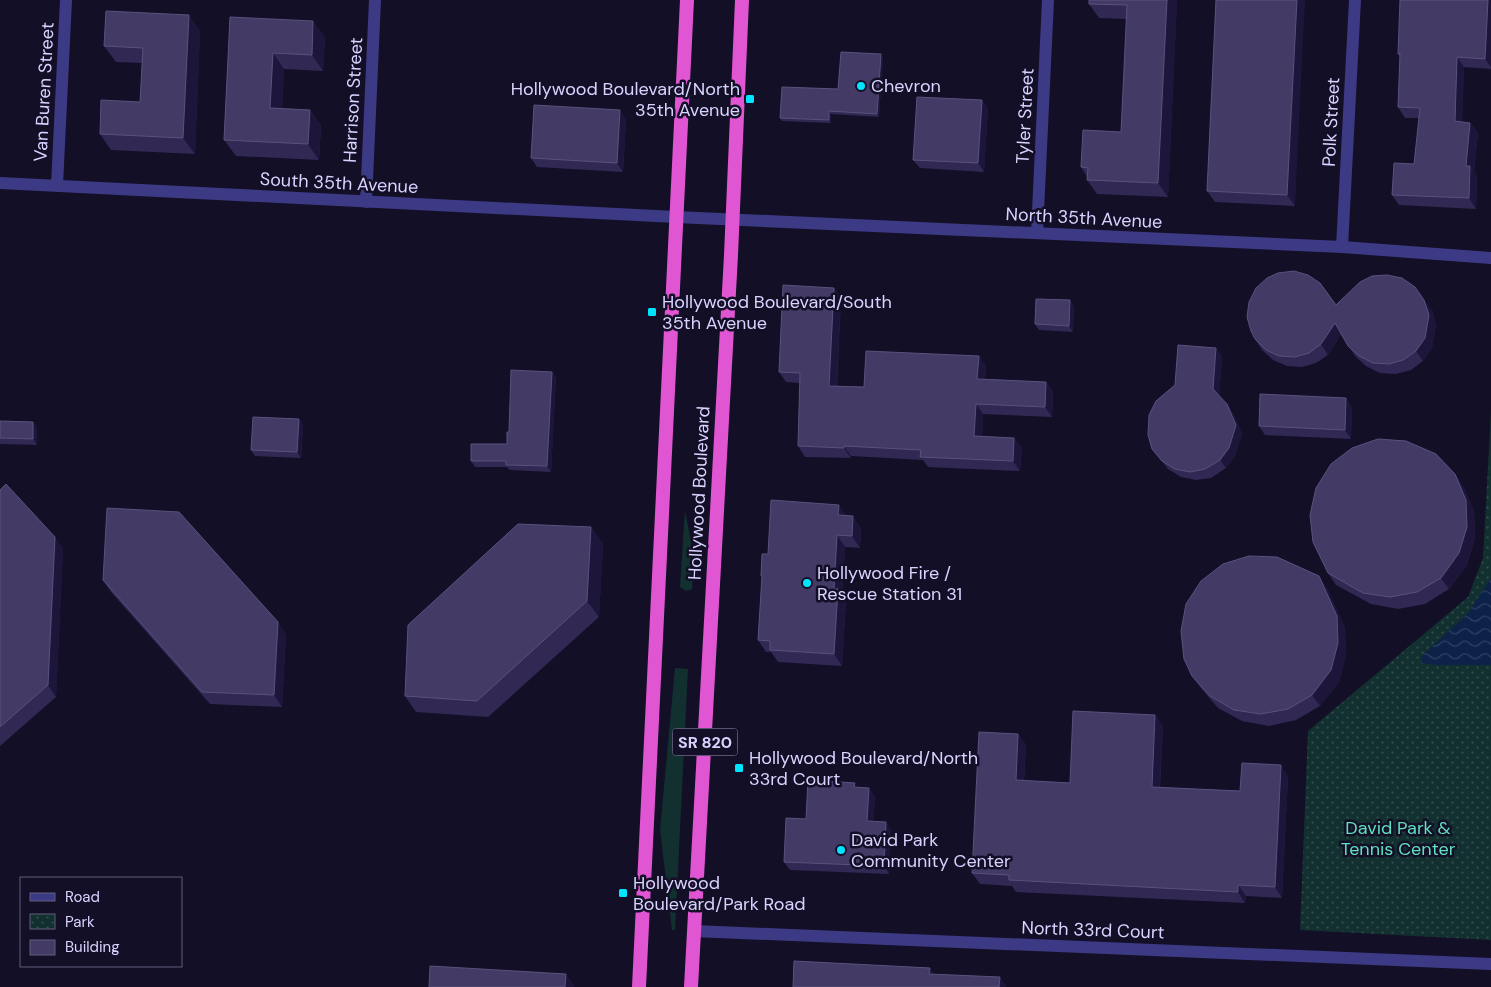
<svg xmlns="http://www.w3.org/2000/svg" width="1491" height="987" font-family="'DM Sans',sans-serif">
<defs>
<pattern id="park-dots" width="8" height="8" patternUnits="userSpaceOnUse" patternTransform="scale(1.25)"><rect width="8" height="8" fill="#12302f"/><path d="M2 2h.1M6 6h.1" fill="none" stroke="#344d4e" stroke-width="1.8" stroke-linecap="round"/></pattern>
<pattern id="water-waves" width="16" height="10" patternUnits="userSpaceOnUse" patternTransform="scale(1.25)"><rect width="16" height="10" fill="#0c2248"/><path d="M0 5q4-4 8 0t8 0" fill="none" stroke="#2f4163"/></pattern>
</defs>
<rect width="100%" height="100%" fill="#130f26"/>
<!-- green -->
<path fill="#12302f" d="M685,510L694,559L692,589L686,591L680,587Z
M675,668L688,669L675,930H672L660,830Z"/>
<!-- park -->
<path fill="url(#park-dots)" d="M1491,411V940L1300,930L1308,731L1468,597L1483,558Z"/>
<!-- water -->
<path fill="url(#water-waves)" d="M1491,578V665H1437L1422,663L1421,657L1468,613Z"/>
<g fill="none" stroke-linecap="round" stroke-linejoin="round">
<!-- minor -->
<path stroke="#3d3a85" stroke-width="12" d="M0,183L676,217
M57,185L66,0
M366,202L375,0
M1037,233L1048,0
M1342,247L1355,0
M694,931L1491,964"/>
<!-- tertiary -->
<path stroke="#3d3a85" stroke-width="12" d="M676,217L1342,247L1491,258"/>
<!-- trunk -->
<path stroke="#e055d1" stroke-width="14" d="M639,987L687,0
M691,987L731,255L742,0"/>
</g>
<!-- wall -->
<path fill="#312854" d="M1089,0H1177L1168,197L1097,194L1087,180V177L1081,167L1121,132L1127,19L1099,18L1089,4Z
M1216,0L1295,206L1215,202L1207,191Z
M1491,0V69L1464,67L1462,122L1470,123L1478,133L1474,171L1477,176L1476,209L1399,205L1392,195L1414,164L1419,118H1405L1398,107L1400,57L1398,54Z
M230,17L325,37L323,71L284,69L282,108L310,110L321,126L319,160L236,156L224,140Z
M200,31L195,154L111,150L100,134L140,102L142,63L116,62L104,46Z
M883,57L879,117L831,114V123L782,121L780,118L838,89Z
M982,100L988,109L984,172L920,168L913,160Z
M626,119L623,172L537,167L531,158Z
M834,288L841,298L837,386L864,387L979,356L986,367L985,379L1046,382L1053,392L1052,417L983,414L982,436L1014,438L1022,448L1020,471L928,467L923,460L851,456V458L805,457L798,446L800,383L786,382L779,372Z
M1336,305L1432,310L1436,325L1432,348L1423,361L1411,370L1396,374L1380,373L1366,366L1355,356L1341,334L1328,355L1316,363L1302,367L1287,366L1273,360L1262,350L1255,339Z
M1074,306L1073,332L1039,330L1035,324Z
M1222,356L1219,396L1233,413L1242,434L1235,456L1226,468L1211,478L1196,480L1181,477L1168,469L1152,449Z
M552,372L556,377L551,472L510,470L507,467H475L471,461L507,444L509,432Z
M1352,407L1351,439L1265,435L1259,426Z
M299,419L303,425L301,458L255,456L251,450Z
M0,421L33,422L37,428V445L0,444Z
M1455,474L1463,486L1474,511L1475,538L1467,565L1449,589L1425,604L1398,609L1371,604L1336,585L1328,573Z
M0,490L63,548L56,697L0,746Z
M846,516L861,528L860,548L845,547L842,595L846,600L842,666L778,662L771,652H766L758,640L762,578L761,576L768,554Z
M591,527L603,544L599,617L488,717L416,712L405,696Z
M103,580L286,634L282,707L210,704L111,592Z
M1327,588L1345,628L1346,655L1339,682L1320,706L1296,720L1269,726L1242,721L1218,708L1200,687L1192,676Z
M1155,715L1163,727L1160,787L1240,791L1288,776L1282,898L1246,896L1245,903L1016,892L1012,886L980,884L972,873L1018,734L1026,745L1024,781L1070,783Z
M858,787L875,796L873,822H886L891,830L889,874L790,870L784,862L806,819Z"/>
<!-- shaded-wall -->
<path fill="#1d163a" d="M1167,0H1177L1168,197L1158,183Z
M1297,0H1305L1295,206L1287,195Z
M1488,0H1491V67L1485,59Z
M189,15L200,31L195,154L183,138Z
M313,21L325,37L323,71L312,55Z
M273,53L284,69L282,124L270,108Z
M881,54L883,57L879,117L877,114Z
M1457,57L1464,67L1462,132L1455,121Z
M982,100L988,109L984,172L978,163Z
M310,110L321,126L319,160L308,144Z
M620,110L626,119L623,172L617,163Z
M829,111L831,114V123L829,120Z
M1470,123L1478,133L1474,171L1477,176L1476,209L1469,198L1466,166Z
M834,288L841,298L836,396L829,386Z
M1070,300L1074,306L1073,332L1069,326Z
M1424,300L1432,310L1436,325L1432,348L1423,361L1416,351Z
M1335,323L1342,333L1328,355L1321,344Z
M1216,348L1222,356L1219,398L1213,389Z
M979,356L986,367L984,389L977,379Z
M552,372L556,377L551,472L547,466Z
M1046,382L1053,392L1052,417L1045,407Z
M1346,398L1352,407L1351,439L1345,430Z
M976,404L983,414L982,446L974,436Z
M1227,404L1233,413L1242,434L1235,456L1226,468L1220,460Z
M299,419L303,425L301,458L297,452Z
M33,422L37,428V445L33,439Z
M1014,438L1022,448L1020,471L1013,461Z
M844,446L851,456V458L844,448Z
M1455,474L1463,486L1474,511L1475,538L1467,565L1449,589L1441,578Z
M839,505L847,516L838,515Z
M853,516L861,528L860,548L852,536Z
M591,527L603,544L599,617L587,601Z
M837,535L845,547L842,595L846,600L842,666L834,654V589Z
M55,537L63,548L56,697L48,685Z
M1319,576L1327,588L1345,628L1346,655L1339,682L1320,706L1312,695Z
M278,622L286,634L282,707L274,695Z
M1155,715L1163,727L1159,798L1152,787Z
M1018,734L1026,745L1023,791L1016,780Z
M1281,765L1288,776L1282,898L1275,887Z
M869,788L875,796L873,829L867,821Z
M886,822L891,830L889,874L884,866Z
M1238,885L1246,896L1245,903L1238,892Z
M930,968L936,976L929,974Z
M566,974L574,985V987H565Z
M1000,977L1006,985V987H999Z"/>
<!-- building -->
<path fill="#433a66" stroke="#5a527e" d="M1089,0H1167L1158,183L1087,180L1088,168L1081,167L1083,130L1121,132L1127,5L1089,4Z
M1216,0H1297L1287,195L1207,191Z
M1400,0H1488L1485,59L1457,57L1455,121L1470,123L1466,166H1470L1469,198L1392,195L1394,163L1414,164L1420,108L1398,107L1400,54H1398Z
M106,11L189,15L183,138L100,134L101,100L140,102L143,48L104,46Z
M230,17L313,21L312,55L273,53L270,108L310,110L308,144L224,140Z
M841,52L881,54L877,114L829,111V120L780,118L782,87L838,89Z
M917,97L982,100L978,163L913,160Z
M534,105L620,110L617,163L531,158Z
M1294,271L1308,275L1320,283L1336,305L1360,282L1372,276L1387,275L1402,278L1415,287L1424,300L1429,315L1425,338L1416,351L1403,360L1389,364L1373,363L1359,356L1348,346L1335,323L1321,344L1309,353L1295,357L1279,356L1266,350L1255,339L1251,331L1247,317L1249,302L1256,288L1267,278L1278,273Z
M783,285L834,288L829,386L864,387L866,351L979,356L977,379L1046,382L1045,407L976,404L974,436L1014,438L1013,461L920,457L921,450L844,446V448L798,446L800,373L779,372Z
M1036,299L1070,300L1069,326L1035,324Z
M1178,345L1216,348L1213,389L1227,404L1236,425L1229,448L1220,460L1205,469L1190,472L1175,469L1162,461L1152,449L1148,435L1149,415L1156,401L1175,385Z
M511,370L552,372L547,466L506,465V461H471V444H507V432H509Z
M1260,394L1346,398L1345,430L1259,426Z
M253,417L299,419L297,452L251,450Z
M0,421L33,422V439L0,438Z
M1378,439L1406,441L1436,454L1455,474L1466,500L1467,527L1459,553L1441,578L1417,592L1390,597L1363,593L1328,573L1313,542L1310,515L1316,488L1331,464L1352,448Z
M6,484L55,537L48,685L0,727V490Z
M771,500L839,505L838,515L853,516L852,536L837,535L834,589H838L834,654L770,650V641L758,640L762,576H761L762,554H768Z
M107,508L179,512L278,622L274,695L202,692L103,580Z
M518,524L591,527L587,601L477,701L405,696L408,625Z
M1249,556L1277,557L1319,576L1337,616L1338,643L1331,670L1312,695L1288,709L1261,714L1234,710L1210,696L1192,676L1184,659L1181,631L1186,604L1201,581L1223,564Z
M1073,711L1155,715L1152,787L1240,791L1242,763L1281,765L1275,887L1238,885V892L1009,880V875L972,873L979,732L1018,734L1016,780L1070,783Z
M808,780L855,783L854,787L869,788L867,821L886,822L884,866L784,862L786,818L806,819Z
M794,961L930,968L929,974L1000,977L999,987H793Z
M430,966L566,974L565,987H429Z"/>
<!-- markers -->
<g fill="#00e5ff" stroke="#130f26" stroke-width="2">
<circle cx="861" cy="86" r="5"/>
<rect x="745" y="94" width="10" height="10" rx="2.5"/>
<rect x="647" y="307" width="10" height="10" rx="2.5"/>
<circle cx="807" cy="583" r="5"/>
<rect x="734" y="763" width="10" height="10" rx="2.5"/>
<circle cx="841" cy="850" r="5"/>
<rect x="618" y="888" width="10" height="10" rx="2.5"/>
</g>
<g text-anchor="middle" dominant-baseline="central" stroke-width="5" stroke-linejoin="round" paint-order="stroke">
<!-- shield labels -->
<rect fill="#130f26" stroke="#9e99be" stroke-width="1" x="672.5" y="728.5" width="65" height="27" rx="4"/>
<g font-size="16" font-weight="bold" fill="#d9d4ff">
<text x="705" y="742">SR 820</text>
</g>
<!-- poi labels -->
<g font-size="18" fill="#d9d4ff" stroke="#130f26" text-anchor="start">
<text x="871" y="86">Chevron</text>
<text x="740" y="89" text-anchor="end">Hollywood Boulevard/North<tspan x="740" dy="21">35th Avenue</tspan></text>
<text x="662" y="302">Hollywood Boulevard/South<tspan x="662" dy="21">35th Avenue</tspan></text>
<text x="817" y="573">Hollywood Fire /<tspan x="817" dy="21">Rescue Station 31</tspan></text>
<text x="749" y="758">Hollywood Boulevard/North<tspan x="749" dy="21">33rd Court</tspan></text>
<text x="851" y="840">David Park<tspan x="851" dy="21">Community Center</tspan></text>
<text x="633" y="883">Hollywood<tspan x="633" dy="21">Boulevard/Park Road</tspan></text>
</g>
<!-- street labels -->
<g font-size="18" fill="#d9d4ff" stroke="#130f26">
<text transform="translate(44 92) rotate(-87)">Van Buren Street</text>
<text transform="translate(353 100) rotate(-87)">Harrison Street</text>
<text transform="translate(1025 116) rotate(-87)">Tyler Street</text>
<text transform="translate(1331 122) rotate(-87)">Polk Street</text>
<text transform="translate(339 183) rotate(3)">South 35th Avenue</text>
<text transform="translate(1084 218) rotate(3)">North 35th Avenue</text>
<text transform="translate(699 493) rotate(-87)">Hollywood Boulevard</text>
<text transform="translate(1093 930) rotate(2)">North 33rd Court</text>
</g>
<!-- park labels -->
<g font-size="18" fill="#5fe0c0" stroke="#130f26">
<text x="1398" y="828">David Park &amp;<tspan x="1398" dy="21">Tennis Center</tspan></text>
</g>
</g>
<!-- legend -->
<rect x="20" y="877" width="162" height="90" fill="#130f26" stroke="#625e7d"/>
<rect x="30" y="893" width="25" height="8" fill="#3d3a85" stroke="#625e7d"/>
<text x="65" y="902" font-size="15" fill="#d9d4ff">Road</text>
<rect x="30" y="914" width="25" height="15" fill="url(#park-dots)" stroke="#625e7d"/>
<text x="65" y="927" font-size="15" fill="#d9d4ff">Park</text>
<rect x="30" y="940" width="25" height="15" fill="#433a66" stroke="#625e7d"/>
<text x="65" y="952" font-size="15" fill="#d9d4ff">Building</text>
</svg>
